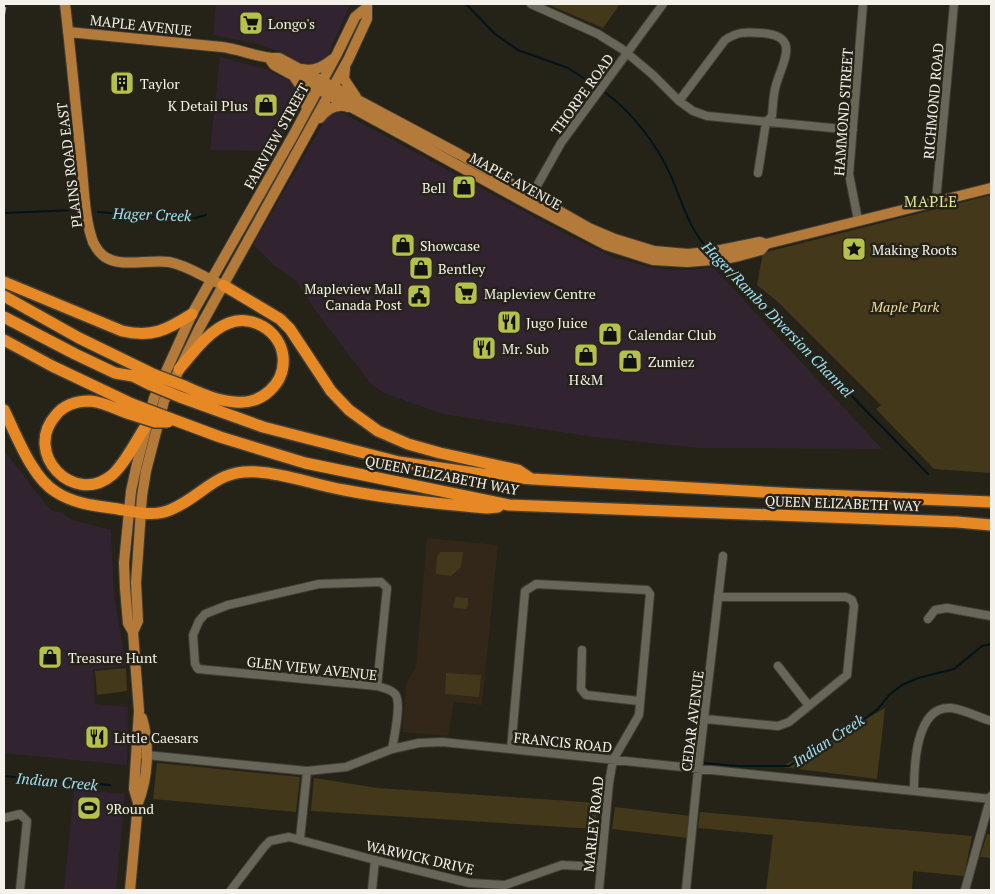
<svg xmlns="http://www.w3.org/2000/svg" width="995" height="894" font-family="'PT Serif',serif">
<rect width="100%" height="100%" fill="#252218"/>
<!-- commercial -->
<path fill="#312430" d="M216,4H350L328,56L318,63L309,64L302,63L280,52L259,44L213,35Z
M220,57L266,69L290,81L299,91L300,106L274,151L210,150Z
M334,112H341L564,233L612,257L641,265L670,270H689L713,267L882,449L700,448L594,437L443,414L384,393L370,383L315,310L296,281L274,265L253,245L326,118Z
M4,450L50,510L62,513L71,520L111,530L114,594L126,666L93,670L95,704L128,707L127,765L4,753Z
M74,789L125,794L116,890H64Z"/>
<!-- education -->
<path fill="#322718" d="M427,538L498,545L482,705L454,702L448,736L402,732L406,685L416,667Z"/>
<!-- green -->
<path fill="#43391a" d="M547,4H620L603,28Z
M991,195V473L934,469L876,409L881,405L778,302L757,285L763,253Z
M441,552H463L461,567L451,576L436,574L437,556Z
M456,597L468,598V606L466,609L455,608L453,606Z
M126,668L127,691L97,695L95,671Z
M446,673L481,675L479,697L445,694Z
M885,708L877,779L782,767L847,726L866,719Z
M157,763L300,777L296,812L153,799Z
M314,778L378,788L598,803L595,829L311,811Z
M615,807L691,816L688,838L612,829Z
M700,812L972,836L964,876L913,871L912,890H766L773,835L698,828Z
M987,834L991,835V858L980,857Z"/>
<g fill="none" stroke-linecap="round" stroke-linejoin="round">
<!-- stream -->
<path stroke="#00141c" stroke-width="2" d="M466,4L495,34L518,50L568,68L599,88
M603,91C631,111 656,143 670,174C682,200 688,228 708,249
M98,212L181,219L195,218L206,215
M4,213L75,210
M722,263L928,474
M704,763L737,766H789L843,731L859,723L878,709L889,695L902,685L918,678L954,669L982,646L991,644
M4,776L110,785"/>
<!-- minor casing -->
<g stroke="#403e37" stroke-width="10">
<path id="minor" d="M531,4L598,34L622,49L652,74L679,101L693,111L707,116L853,130
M679,101L725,40C738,31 747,32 762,33C801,36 783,61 776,85C773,95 773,106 772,116L766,122L758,173
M529,200L561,143L663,4
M936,201L954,4
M858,220L849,174L863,4
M928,619L935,610L947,608L991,616
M582,650L581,689L586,695L639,701
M778,666L809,706
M377,686L387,588L381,582L319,584L228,605L205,614L199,621L193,635L195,664L198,669L377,686C383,688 391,689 395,694C402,702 394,738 392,749
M705,719L778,726L789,722L847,675L854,606L852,600L846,597H718
M511,749L525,591L536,584L647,590L650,594L639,715L613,760L609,783L599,890
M136,754L307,771L346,767L392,749L419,743L442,742L991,799
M914,791C914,769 915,705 951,708C963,709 980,718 991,721
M4,818L20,814L27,821L20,890
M300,839L307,771
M231,890L264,847L270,841L289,837L375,860L469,883L505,885L562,865L601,867
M372,890L375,860
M686,890L698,770L723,556
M965,890L991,796"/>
</g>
<!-- major casing -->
<g stroke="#403e37" stroke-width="12">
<path id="major" d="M65,4C71,55 76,107 81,159C84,186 84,217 93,242C96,248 99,253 105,257C122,268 149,259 169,262C186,265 202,276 218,283
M68,32L222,47C240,49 260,59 279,58L459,154L589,228L615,239L654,251L688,254L716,251L760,242L766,244L991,188
M269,58L274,65L408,138L526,203L606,245L653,260L687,262L724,259L739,256L761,250L766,244
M345,68L344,79L356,97
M303,69C315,72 324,66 333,59
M295,78L307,95L306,106
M320,118C327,109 336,103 348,107
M133,632L138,621L136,583L142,496L146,471L164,401L200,327L348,60L367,19V4
M138,803L134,789L139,711L133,632L128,623L125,588L124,563L131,491L137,464L154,398L192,314L294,134L337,54L355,17L366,8
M130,890L138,803C148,778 150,744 142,718"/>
</g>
<!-- highway casing -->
<g stroke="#403e37" stroke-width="14">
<path id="highway" d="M4,282L122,331C152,338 167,330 192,314
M223,285L280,319L290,329L331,391L349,410L378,431L408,444L440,453L518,470L530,478
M4,296L79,338L155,375
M4,317L75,354L115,373L133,376L151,385
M4,340L52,366L132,404
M179,369C193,353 208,331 229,323C252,314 280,331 283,356C286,384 261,405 235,402C217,401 200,393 184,386
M180,397L263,427L399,462L482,474L532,479L799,494L991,502
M4,410C16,434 32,478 56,492C74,504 97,506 118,509C134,512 154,517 170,510C204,496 216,468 258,472C287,474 315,485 344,490C391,499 439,504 487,508L498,507
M127,413C116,409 103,402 90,401C77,401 64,405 56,415C22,453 74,507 112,475C125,464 137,439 147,424
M169,418L220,437L305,463L509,505L957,522L991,525"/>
</g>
<!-- minor -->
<use href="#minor" stroke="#686559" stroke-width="8"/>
<!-- major -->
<use href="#major" stroke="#b47a39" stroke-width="10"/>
<!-- highway -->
<use href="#highway" stroke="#e68824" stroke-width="11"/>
<!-- rail -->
<path stroke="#a7a59c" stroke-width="2" stroke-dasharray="8 4" stroke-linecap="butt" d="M4,15L6,4"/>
<!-- highway-bridge casing -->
<g stroke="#403e37" stroke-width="14" stroke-linecap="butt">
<path id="highway-bridge" d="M155,375L184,386
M151,385L180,397
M132,404L169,418
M127,413L155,422H168"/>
</g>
<!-- highway-bridge -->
<use href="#highway-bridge" stroke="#e68824" stroke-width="11"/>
</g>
<!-- icons -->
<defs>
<g id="supermarket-square" transform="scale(1.25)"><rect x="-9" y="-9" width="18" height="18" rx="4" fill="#b6c149" stroke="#252218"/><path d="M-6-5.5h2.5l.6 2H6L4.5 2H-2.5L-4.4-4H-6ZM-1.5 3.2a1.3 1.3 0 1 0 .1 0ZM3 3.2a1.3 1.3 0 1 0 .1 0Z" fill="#111"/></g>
<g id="building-square" transform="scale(1.25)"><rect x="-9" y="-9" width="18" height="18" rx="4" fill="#b6c149" stroke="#252218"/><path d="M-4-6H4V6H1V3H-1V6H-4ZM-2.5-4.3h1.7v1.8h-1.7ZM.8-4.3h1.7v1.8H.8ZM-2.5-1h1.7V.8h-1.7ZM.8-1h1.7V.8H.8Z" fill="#111"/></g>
<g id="shop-square" transform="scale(1.25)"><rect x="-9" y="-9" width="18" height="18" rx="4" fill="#b6c149" stroke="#252218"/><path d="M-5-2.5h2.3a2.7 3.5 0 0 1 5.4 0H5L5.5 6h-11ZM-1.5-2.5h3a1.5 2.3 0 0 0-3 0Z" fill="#111"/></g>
<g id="sight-square" transform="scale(1.25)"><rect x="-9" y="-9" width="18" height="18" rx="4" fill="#b6c149" stroke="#252218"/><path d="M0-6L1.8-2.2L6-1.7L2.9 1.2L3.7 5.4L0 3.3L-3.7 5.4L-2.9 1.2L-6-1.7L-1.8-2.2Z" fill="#111"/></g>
<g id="civic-square" transform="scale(1.25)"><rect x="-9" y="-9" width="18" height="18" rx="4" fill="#b6c149" stroke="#252218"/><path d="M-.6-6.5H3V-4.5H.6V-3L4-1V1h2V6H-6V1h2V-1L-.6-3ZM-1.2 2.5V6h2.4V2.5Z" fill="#111"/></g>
<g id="restaurant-square" transform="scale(1.25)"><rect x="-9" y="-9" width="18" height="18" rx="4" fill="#b6c149" stroke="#252218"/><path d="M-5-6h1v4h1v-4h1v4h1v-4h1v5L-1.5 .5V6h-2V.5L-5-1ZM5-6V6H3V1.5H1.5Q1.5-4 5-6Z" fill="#111"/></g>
<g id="stadium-square" transform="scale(1.25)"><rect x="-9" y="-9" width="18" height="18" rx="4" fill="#b6c149" stroke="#252218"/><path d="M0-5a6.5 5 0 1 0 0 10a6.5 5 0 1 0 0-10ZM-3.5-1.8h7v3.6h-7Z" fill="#111"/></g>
</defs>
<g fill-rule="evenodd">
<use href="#supermarket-square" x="251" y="23"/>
<use href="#building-square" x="122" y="83"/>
<use href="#shop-square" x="266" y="105"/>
<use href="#shop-square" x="464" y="187"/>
<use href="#shop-square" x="403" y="245"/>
<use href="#sight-square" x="854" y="249"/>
<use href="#shop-square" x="421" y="268"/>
<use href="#supermarket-square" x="466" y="293"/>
<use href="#civic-square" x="419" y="296"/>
<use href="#restaurant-square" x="509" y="322"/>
<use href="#shop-square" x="610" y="334"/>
<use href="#restaurant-square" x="484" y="348"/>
<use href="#shop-square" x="586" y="355"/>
<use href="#shop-square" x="630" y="361"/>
<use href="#shop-square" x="50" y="657"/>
<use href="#restaurant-square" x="97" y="737"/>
<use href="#stadium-square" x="89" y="808"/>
</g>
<g text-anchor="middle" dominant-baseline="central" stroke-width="5" stroke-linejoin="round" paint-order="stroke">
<!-- poi labels -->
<g font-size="14" fill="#f3f1ea" stroke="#252218" text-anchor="start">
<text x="268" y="23">Longo's</text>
<text x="140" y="83">Taylor</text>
<text x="248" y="105" text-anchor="end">K Detail Plus</text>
<text x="446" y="187" text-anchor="end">Bell</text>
<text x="420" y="245">Showcase</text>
<text x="872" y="249">Making Roots</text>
<text x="438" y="268">Bentley</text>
<text x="402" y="288" text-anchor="end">Mapleview Mall<tspan x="402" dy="16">Canada Post</tspan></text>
<text x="484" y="293">Mapleview Centre</text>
<text x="526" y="322">Jugo Juice</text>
<text x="628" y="334">Calendar Club</text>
<text x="502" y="348">Mr. Sub</text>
<text x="648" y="361">Zumiez</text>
<text x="586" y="379" text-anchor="middle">H&amp;M</text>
<text x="68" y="657">Treasure Hunt</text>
<text x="114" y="737">Little Caesars</text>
<text x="106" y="808">9Round</text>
</g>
<!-- street labels -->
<g font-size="14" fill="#f3f1ea" stroke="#252218">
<text transform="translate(141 25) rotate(6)">MAPLE AVENUE</text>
<text transform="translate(582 94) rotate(-54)">THORPE ROAD</text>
<text transform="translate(933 101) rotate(-85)">RICHMOND ROAD</text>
<text transform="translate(843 112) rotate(-86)">HAMMOND STREET</text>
<text transform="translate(276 136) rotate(-61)">FAIRVIEW STREET</text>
<text transform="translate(69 165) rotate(-97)">PLAINS ROAD EAST</text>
<text transform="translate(516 181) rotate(29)">MAPLE AVENUE</text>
<text transform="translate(442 475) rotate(11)">QUEEN ELIZABETH WAY</text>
<text transform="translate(843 503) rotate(2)">QUEEN ELIZABETH WAY</text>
<text transform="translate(312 668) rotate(6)">GLEN VIEW AVENUE</text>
<text transform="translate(692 721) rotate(-83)">CEDAR AVENUE</text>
<text transform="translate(563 742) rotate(6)">FRANCIS ROAD</text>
<text transform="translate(593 824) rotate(-84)">MARLEY ROAD</text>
<text transform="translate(420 857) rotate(13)">WARWICK DRIVE</text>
</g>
<!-- park labels -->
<g font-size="14" font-style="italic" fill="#f3dc95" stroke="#252218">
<text x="905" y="306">Maple Park</text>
</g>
<!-- neighbourhood labels -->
<g font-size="15" letter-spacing="1" fill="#dee89a" stroke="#252218">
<text x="931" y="201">MAPLE</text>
</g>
<!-- water labels -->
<g font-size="15" font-style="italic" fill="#9de1f7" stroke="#252218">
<text transform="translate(152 214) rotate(2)">Hager Creek</text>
<text transform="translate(778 319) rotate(46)">Hager/Rambo Diversion Channel</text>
<text transform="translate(828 740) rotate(-33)">Indian Creek</text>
<text transform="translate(57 781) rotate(5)">Indian Creek</text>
</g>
</g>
<!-- border -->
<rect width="995" height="894" fill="none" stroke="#f3f1ea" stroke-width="10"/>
</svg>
